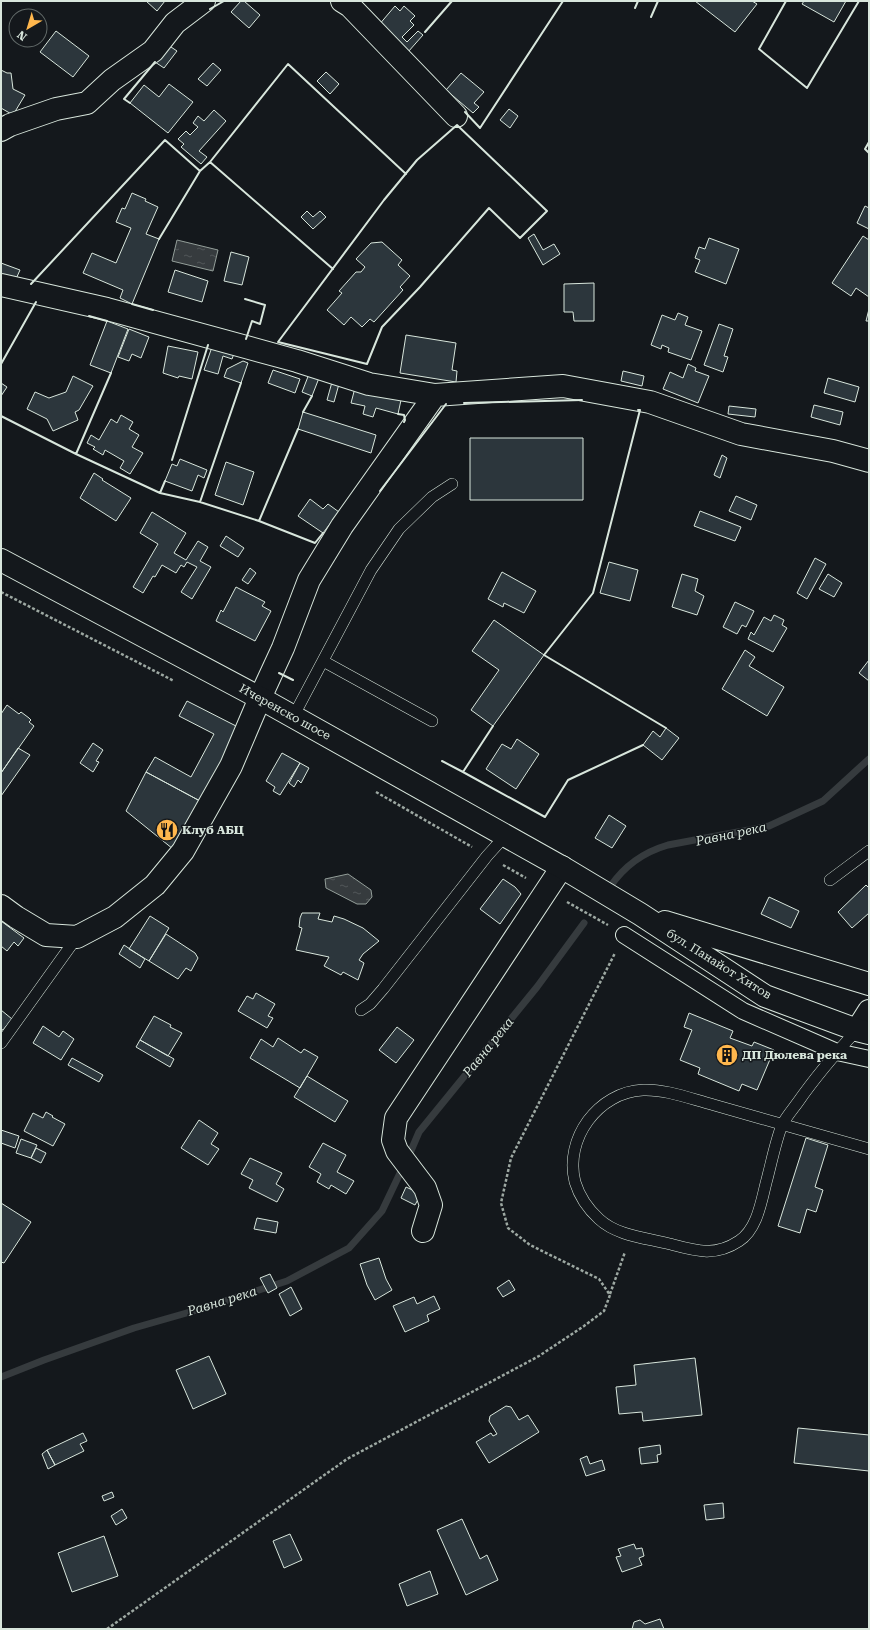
<svg xmlns="http://www.w3.org/2000/svg" width="870" height="1630" font-family="'Roboto Serif',serif">
<defs>
<pattern id="water-ripples" width="26" height="14" patternUnits="userSpaceOnUse"><rect width="26" height="14" fill="#363b3e"/><path d="M2 4q2-2 4 0t4 0M15 11q2-2 4 0t4 0" fill="none" stroke="#525759"/></pattern>
</defs>
<rect width="100%" height="100%" fill="#14181c"/>
<!-- water -->
<path fill="url(#water-ripples)" stroke="#939e99" d="M177,240L218,250L213,271L172,261Z
M348,874L371,890L372,897L366,904H357L326,888L325,879Z"/>
<g fill="none" stroke-linecap="round" stroke-linejoin="round">
<!-- stream -->
<path stroke="#363b3e" stroke-width="7" d="M610,887C624,866 644,852 668,845L769,826L823,801L869,759
M410,1153L419,1132L537,987L584,923
M1,1377L44,1360L134,1328L197,1310L287,1281L349,1248L382,1211L402,1169"/>
</g>
<!-- building -->
<path fill="#2c363c" stroke="#d8e6dc" d="M146,1H165L157,11Z
M241,1H244L260,15L249,28L231,12Z
M695,1H752L757,4L735,32Z
M804,1H846L834,22L802,4Z
M395,6L400,11L404,6L415,16L410,21L414,25L402,37L407,42L418,31L423,35L408,52L378,26Z
M56,31L89,56L73,77L40,52Z
M168,45L177,51L164,68L155,62Z
M213,63L221,70L207,86L198,79Z
M1,70L7,73H11L13,89L25,95L13,115L1,108Z
M326,72L339,84L330,94L317,81Z
M461,73L484,92L474,103L479,107L473,113L446,90Z
M169,84L193,102L168,133L130,103L144,85L159,97Z
M509,109L518,116L510,128L500,120Z
M214,110L226,121L199,151L207,157L201,164L181,147L184,144L178,139L186,131L190,135L198,127L193,123L198,116L204,121Z
M132,193L146,199L145,201L158,207L146,234L159,239L132,304L120,298L123,290L83,273L92,253L116,263L131,228L116,222L122,208L125,209Z
M865,206L869,208V229L857,223Z
M307,211L313,217L320,211L326,217L313,229L301,217Z
M534,234L543,250L554,244L560,254L543,265L528,238Z
M863,236L869,240V297L856,288L851,296L832,283Z
M709,238L739,249L726,284L695,272L700,260L695,258L699,247L705,249Z
M382,242L402,260L398,265L410,276L400,287L403,290L374,322L370,319L362,327L351,317L344,325L327,310L342,293L339,291L356,272H361L365,267L356,259L371,243Z
M231,252L249,257L242,285L224,281Z
M1,263L20,270L16,279L1,277Z
M175,270L208,281L202,302L168,292Z
M594,283V321H574L573,312H564V284Z
M869,309V321H866Z
M678,313L688,317L685,325L702,331L691,360L668,352L669,348L662,345L661,349L651,345L662,315L675,320Z
M107,321L128,329L111,373L90,365Z
M719,324L733,329L724,356L728,357L723,372L704,365Z
M129,329L149,337L141,358L132,354L129,361L118,357Z
M406,335L456,343L452,370L457,371L456,382L400,373Z
M213,344L235,351L232,359L223,356L218,374L204,370Z
M168,346L198,352L192,379L179,376L178,378L163,373Z
M243,361L248,363L241,383L224,377L227,369Z
M688,364L696,368L695,371L709,376L698,403L663,389L670,372L683,378Z
M273,370L300,379L295,393L268,383Z
M623,371L644,376L642,386L621,381Z
M309,374L319,378L312,396L302,392Z
M73,376L93,386L79,410L75,412L78,420L53,431L47,419L27,409L35,392L49,398L66,392Z
M828,378L859,387L855,402L824,393Z
M332,382L339,384L334,402L327,400Z
M1,383L7,387L1,396Z
M355,388L401,400L398,414L376,408L373,417L363,414L365,406L351,403Z
M814,405L843,412L840,425L811,417Z
M729,406L756,409L755,417L728,414Z
M303,412L376,435L371,453L298,429Z
M121,415L133,422L129,429L139,435L132,447L143,453L130,474L120,468L124,461L105,450L103,455L93,449L95,447L87,443L91,435L99,440L111,419L117,423Z
M470,438H583V500H470Z
M722,455L727,458L720,478L714,475Z
M180,459L207,470L204,478L198,475L192,491L165,481L172,464L177,466Z
M226,462L254,472L243,505L215,495Z
M94,473L103,479L102,480L131,498L116,521L80,498Z
M736,496L757,505L751,520L729,511Z
M310,499L323,509L328,504L339,512L323,533L298,516Z
M700,511L741,527L735,541L694,526Z
M152,512L186,533L174,553L186,560L198,541L208,547L200,561L211,567L192,599L181,592L197,567L187,562L184,567L181,565L176,573L162,565L155,577L153,576L143,593L133,587L158,544L140,533Z
M226,536L244,548L238,557L220,546Z
M815,558L826,564L807,599L797,593Z
M609,562L638,570L630,601L600,593Z
M250,568L256,573L248,584L242,580Z
M502,572L536,591L524,613L504,603L503,607L488,599Z
M682,574L698,579L695,591L704,596L697,615L672,607Z
M828,574L842,583L834,597L819,589Z
M236,587L265,602L262,606L271,611L255,641L216,621L221,610L223,612Z
M735,602L754,611L746,627L742,625L737,634L723,627Z
M774,615L784,620L782,625L787,628L773,652L748,639L751,632L754,635L764,617L771,621Z
M494,620L544,655L493,726L471,710L499,670L472,651Z
M745,650L755,657L749,666L784,687L767,716L722,689Z
M869,660V681L859,673Z
M187,701L236,726V734L200,801L146,772L155,757L191,777L214,734L179,716Z
M7,705L19,714L21,712L29,718L31,720L29,722L34,726L1,773V714Z
M666,728L679,738L662,760L643,745L653,731L660,737Z
M517,739L539,754L516,789L486,769L502,744L511,749Z
M93,743L103,750L96,761L99,762L93,772L80,763Z
M18,748L30,755L1,796V773Z
M282,753L300,763L280,795L273,791L275,787L266,781Z
M300,763L309,768L301,783L298,780L294,787L289,783Z
M146,772L200,801L173,849L126,811Z
M609,815L626,826L612,848L595,838Z
M503,879L515,887L521,894L500,924L480,909Z
M866,885L869,888V913L852,928L838,912Z
M769,897L799,911L791,928L761,914Z
M302,913H320L318,919L332,922L334,916L344,919L363,928L379,941L363,954L359,960L364,963L358,980L343,972L341,975L324,966L329,957L296,950L302,928L299,927L300,918Z
M150,916L169,928L149,961L129,949Z
M1,921L24,938L18,946L14,942L7,951L1,946Z
M166,934L195,953L198,958L191,971L186,968L178,979L149,961Z
M124,945L145,959L140,968L119,954Z
M256,993L275,1004L268,1016L273,1018L267,1028L238,1011L247,996L253,999Z
M1,1010L12,1019L3,1030L1,1029Z
M689,1013L733,1031L730,1038L752,1046L754,1042L774,1050L757,1090L742,1084L739,1091L698,1074L700,1068L680,1060L692,1030L684,1027Z
M154,1016L171,1025L170,1027L182,1033L168,1056L140,1040Z
M43,1026L59,1037L63,1031L74,1039L61,1060L33,1043Z
M397,1027L414,1040L396,1063L379,1050Z
M278,1038L301,1053L304,1049L318,1057L300,1088L250,1058L261,1039L273,1047Z
M140,1040L174,1059L170,1067L136,1047Z
M72,1058L103,1075L99,1082L68,1065Z
M307,1076L348,1101L335,1122L294,1097Z
M46,1112L53,1116L52,1117L65,1124L53,1146L24,1131L33,1113L43,1118Z
M199,1120L218,1133L211,1144L219,1149L208,1165L181,1148Z
M1,1130L19,1136L15,1148L1,1143Z
M806,1138L828,1145L815,1187L823,1190L816,1212L807,1209L800,1233L778,1226Z
M21,1139L37,1145L31,1158L16,1153Z
M323,1143L346,1155L337,1172L354,1181L346,1194L331,1185L329,1189L317,1182L321,1174L309,1167Z
M36,1148L46,1153L41,1163L31,1158Z
M250,1158L282,1173L276,1184L284,1189L277,1202L249,1188L253,1180L241,1174Z
M406,1187L421,1194L415,1205L401,1198Z
M1,1203L31,1222L4,1263L1,1262Z
M257,1218L278,1222L276,1233L254,1229Z
M379,1258L386,1279L392,1290L375,1300L367,1285L360,1264Z
M270,1274L277,1288L268,1293L260,1278Z
M509,1280L515,1290L503,1297L497,1288Z
M291,1287L302,1309L290,1316L279,1294Z
M434,1296L440,1309L427,1315L429,1321L405,1332L393,1306L414,1297L417,1304Z
M209,1356L226,1394L193,1409L176,1370Z
M695,1358L702,1415L643,1421L642,1412L619,1414L616,1387L636,1385L634,1365Z
M506,1406L511,1407L519,1420L528,1415L539,1432L489,1463L476,1442L491,1433L493,1436L497,1434L489,1421L490,1416Z
M798,1428L869,1435V1471L794,1463Z
M83,1433L87,1441L80,1444L84,1451L55,1465L47,1450Z
M660,1445L661,1454L657,1455L658,1462L641,1464L639,1448Z
M47,1450L55,1465L48,1469L42,1454Z
M587,1456L590,1464L602,1460L605,1470L586,1476L580,1459Z
M112,1492L114,1497L104,1501L102,1496Z
M723,1503L724,1518L706,1520L704,1505Z
M122,1509L127,1518L116,1525L111,1516Z
M462,1519L480,1559L487,1555L498,1580L466,1595L437,1530Z
M290,1534L302,1560L284,1568L273,1541Z
M104,1536L118,1576L72,1592L58,1553Z
M634,1544L636,1549L642,1548L644,1556L639,1558L642,1565L622,1572L616,1557L621,1556L618,1549Z
M430,1571L438,1594L407,1606L399,1584Z
M660,1619L664,1629H632L634,1622L640,1620L645,1624Z"/>
<g fill="none" stroke-linecap="round" stroke-linejoin="round">
<!-- service casing -->
<g stroke="#d8e6dc" stroke-width="12">
<path id="service" d="M323,661L432,721
M293,717L371,570L399,529L432,497L452,484
M830,880L869,851
M361,1010L370,1004L383,989L487,856L506,835
M857,1030C835,1054 816,1076 798,1102C793,1109 786,1117 782,1125C775,1143 771,1165 766,1183C761,1203 757,1229 739,1241C715,1257 696,1251 670,1244C647,1238 617,1236 599,1219C588,1209 579,1195 575,1182C564,1139 598,1092 643,1090C666,1089 691,1099 714,1105C766,1120 817,1134 869,1149
M1,1043L77,937"/>
</g>
<!-- pedestrian casing -->
<g stroke="#d8e6dc" stroke-width="18">
<path id="pedestrian" d="M624,935L743,1011L837,1052L869,1059"/>
</g>
<!-- minor casing -->
<g stroke="#d8e6dc" stroke-width="24">
<path id="minor" d="M342,1L350,6L456,116
M1,130L10,125L56,109L87,103L112,80L153,51L175,23L204,1
M1,285L107,309L297,361L369,384L435,395L342,526L309,580L283,648L260,698L231,766L183,851L155,885L115,917L77,937L46,935L16,917L1,906
M435,395L563,386L650,402L741,434L833,451L869,461
M857,1030L869,1011
M423,1231L431,1205L425,1188L397,1151L393,1140L396,1118L562,867"/>
</g>
<!-- tertiary casing -->
<g stroke="#d8e6dc" stroke-width="24">
<path id="tertiary" d="M1,560L260,698L565,869L640,914L765,996L857,1030L869,1033
M665,922L869,984"/>
</g>
<!-- path -->
<path stroke="#9da8a2" stroke-width="2.5" stroke-dasharray="3 2" stroke-linecap="butt" d="M1,592L174,681
M376,792L472,847
M503,865L526,878
M567,902L608,925
M610,1294L625,1252
M107,1629L347,1459L539,1356L584,1326L604,1311L610,1295L599,1279L530,1245L508,1228L501,1203L511,1158L615,953"/>
<!-- service -->
<use href="#service" stroke="#14181c" stroke-width="11"/>
<!-- pedestrian -->
<use href="#pedestrian" stroke="#14181c" stroke-width="16"/>
<!-- minor -->
<use href="#minor" stroke="#14181c" stroke-width="22"/>
<!-- tertiary -->
<use href="#tertiary" stroke="#14181c" stroke-width="22"/>
<!-- wall -->
<path stroke="#d8e6dc" stroke-width="2" d="M786,1L759,49L807,88L859,1
M635,8L638,1
M210,9L224,1
M651,17L658,1
M425,32L452,1
M130,103L124,99L155,62
M465,112L480,128L563,1
M457,125L547,211L520,238L489,208L420,287L382,327L367,364L278,342L384,200L417,160Z
M869,142L865,149L869,153
M210,162L288,64L406,174
M200,171L210,162L333,269
M31,284L165,140L200,171L159,239
M245,299L265,305L260,324L252,321L246,339
M132,304L153,310
M89,316L107,321
M1,364L36,302
M241,383L200,502L259,521L315,543L323,533
M464,403L582,400
M638,410H640L593,593L544,655L666,728
M303,412L312,396
M398,414L404,415L405,420L404,422
M1,416L76,454L111,373
M76,454L160,493L165,481
M172,460L208,345
M380,491L446,404
M160,493L200,502
M259,521L298,429
M279,673L293,680
M442,761L463,772L493,726
M463,772L545,817L568,780L643,745"/>
</g>
<!-- icons -->
<defs>
<g id="restaurant-disc" transform="scale(1.15)"><circle r="9.5" fill="#ffb74d" stroke="#14181c"/><path d="M-5-6h1v4h1v-4h1v4h1v-4h1v5L-1.5 .5V6h-2V.5L-5-1ZM5-6V6H3V1.5H1.5Q1.5-4 5-6Z" fill="#111"/></g>
<g id="building-disc" transform="scale(1.15)"><circle r="9.5" fill="#ffb74d" stroke="#14181c"/><path d="M-4-6H4V6H1V3H-1V6H-4ZM-2.5-4.3h1.7v1.8h-1.7ZM.8-4.3h1.7v1.8H.8ZM-2.5-1h1.7V.8h-1.7ZM.8-1h1.7V.8H.8Z" fill="#111"/></g>
</defs>
<g fill-rule="evenodd">
<use href="#restaurant-disc" x="167" y="830"/>
<use href="#building-disc" x="727" y="1055"/>
</g>
<g text-anchor="middle" dominant-baseline="central" stroke-width="3" stroke-linejoin="round" paint-order="stroke">
<!-- street labels -->
<g font-size="12" fill="#d8e6dc" stroke="#14181c">
<text transform="translate(285 712) rotate(29)">Ичеренско шосе</text>
<text transform="translate(719 964) rotate(32)">бул. Панайот Хитов</text>
</g>
<!-- poi labels -->
<g font-size="12" font-weight="bold" fill="#d8e6dc" stroke="#14181c" text-anchor="start">
<text x="182" y="830">Клуб АБЦ</text>
<text x="742" y="1055">ДП Дюлева река</text>
</g>
<!-- water labels -->
<g font-size="13" font-style="italic" fill="#d8e6dc" stroke="#14181c">
<text transform="translate(731 834) rotate(-12)">Равна река</text>
<text transform="translate(488 1047) rotate(-51)">Равна река</text>
<text transform="translate(222 1301) rotate(-17)">Равна река</text>
</g>
</g>
<!-- border -->
<rect width="870" height="1630" fill="none" stroke="#d8e6dc" stroke-width="4"/>
<!-- north arrow -->
<g transform="translate(28 28) rotate(218)"><circle r="19" fill="#14181c" stroke="#626a69"/>
<path d="M0-3L7 15L0 10L-7 15Z" fill="#ffb74d"/>
<text y="-6" font-size="11" font-weight="bold" text-anchor="middle" fill="#d8e6dc">N</text>
</g>
</svg>
